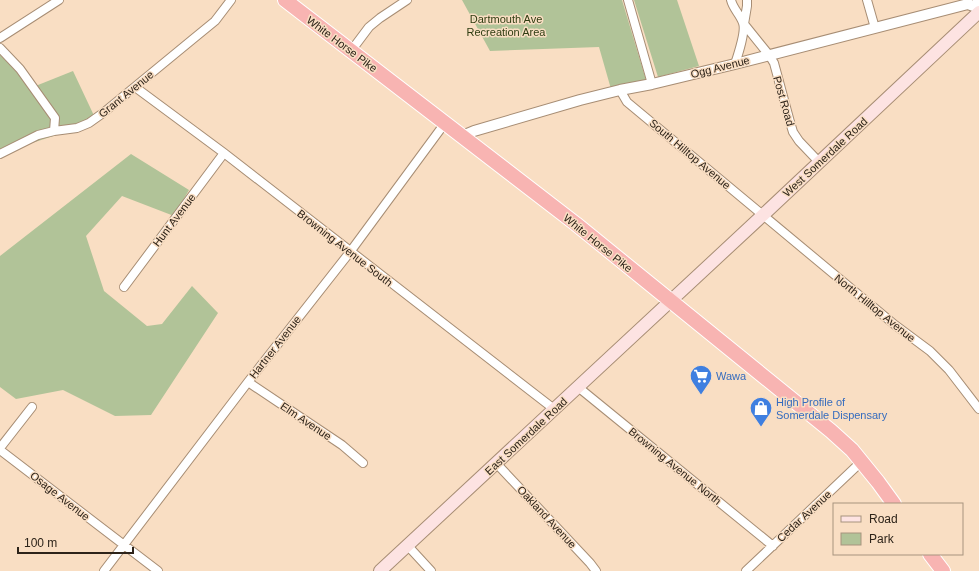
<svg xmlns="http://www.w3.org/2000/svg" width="979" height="571" font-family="Arial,sans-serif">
<rect width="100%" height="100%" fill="#f9dec3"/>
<!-- green -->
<path fill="#b1c398" d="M462,0H622L646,80L611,89L599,47L490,51Z
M634,0H677L699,66L658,77Z
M0,55L33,87L73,71L97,122L4,152H0Z
M131,154L189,190L174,216L122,196L86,236L104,291L147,326L162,324L192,286L218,313L151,415L115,416L63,390L16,399L0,387V256Z"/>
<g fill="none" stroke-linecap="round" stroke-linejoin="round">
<!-- minor casing -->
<g stroke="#a78d74" stroke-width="10">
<path id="minor" d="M628,0L652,84
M731,0C733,9 740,14 743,23C746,31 738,55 735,64
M747,0V6L744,24L769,55L774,63L790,122L793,132L799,141L819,162
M867,0L875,28
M977,0L979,4
M0,38L59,0
M0,48L20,69L55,118L54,131
M351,51L369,27L380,18L407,0
M135,87L224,153L554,409
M620,90L627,102L895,325L930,351L949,370L979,409
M0,154L38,135L54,131L77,128L89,123L103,113L193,39L215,21L231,0
M124,287L224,153
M248,382L342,445L363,463
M578,387L773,546
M0,448L32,407
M0,450L158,571
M496,463L590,563L596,571
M408,546L431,571
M104,571L248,382L350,252L445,123
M746,571L861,462"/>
</g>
<!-- tertiary casing -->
<g stroke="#a78d74" stroke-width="12">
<path id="tertiary" d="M462,136L474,131L580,100L620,90L652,84L735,64L968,4L979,8"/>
</g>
<!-- secondary casing -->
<g stroke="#a78d74" stroke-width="14">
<path id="secondary" d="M380,571L763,215L979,12"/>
</g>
<!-- trunk casing -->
<g stroke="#fff" stroke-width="16">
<path id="trunk" d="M285,0L576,224L831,431L852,450L878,482L894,504
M930,554L943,571"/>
</g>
<!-- minor -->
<use href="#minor" stroke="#fff" stroke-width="8"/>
<!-- tertiary -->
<use href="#tertiary" stroke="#fff" stroke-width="10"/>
<!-- secondary -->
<use href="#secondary" stroke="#fde3e2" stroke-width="12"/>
<!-- trunk -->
<use href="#trunk" stroke="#f8b4b2" stroke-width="14"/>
</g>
<!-- icons -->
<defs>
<g id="supermarket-pin" transform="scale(1.15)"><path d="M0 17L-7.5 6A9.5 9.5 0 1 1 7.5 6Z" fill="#3f7fe0" stroke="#f9dec3"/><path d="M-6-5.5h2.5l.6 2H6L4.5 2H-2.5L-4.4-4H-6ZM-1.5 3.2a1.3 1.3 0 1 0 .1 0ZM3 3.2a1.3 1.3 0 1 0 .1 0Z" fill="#fff"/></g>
<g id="shop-pin" transform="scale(1.15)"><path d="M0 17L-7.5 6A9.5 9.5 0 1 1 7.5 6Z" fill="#3f7fe0" stroke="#f9dec3"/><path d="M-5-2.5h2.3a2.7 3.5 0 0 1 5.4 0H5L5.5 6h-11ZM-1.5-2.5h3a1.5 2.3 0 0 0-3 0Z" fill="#fff"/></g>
</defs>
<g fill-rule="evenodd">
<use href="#supermarket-pin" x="701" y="376"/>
<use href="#shop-pin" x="761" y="408"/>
</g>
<g text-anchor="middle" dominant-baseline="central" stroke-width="3" stroke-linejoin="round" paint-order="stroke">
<!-- park labels -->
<g font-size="11" fill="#2f3d12" stroke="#f9dec3">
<text x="506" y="19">Dartmouth Ave<tspan x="506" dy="13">Recreation Area</tspan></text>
</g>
<!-- street labels -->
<g font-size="11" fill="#2d2319" stroke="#f9dec3">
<text transform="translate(342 44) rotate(37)">White Horse Pike</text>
<text transform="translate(720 67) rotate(-14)">Ogg Avenue</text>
<text transform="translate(126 94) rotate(-39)">Grant Avenue</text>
<text transform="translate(784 101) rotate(74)">Post Road</text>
<text transform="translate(690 154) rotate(40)">South Hilltop Avenue</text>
<text transform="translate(825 157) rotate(-43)">West Somerdale Road</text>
<text transform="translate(174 220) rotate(-53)">Hunt Avenue</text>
<text transform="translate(598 243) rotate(39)">White Horse Pike</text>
<text transform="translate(345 248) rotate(38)">Browning Avenue South</text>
<text transform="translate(875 308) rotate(39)">North Hilltop Avenue</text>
<text transform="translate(275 347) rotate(-52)">Hartner Avenue</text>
<text transform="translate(306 421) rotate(34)">Elm Avenue</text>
<text transform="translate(526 436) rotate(-43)">East Somerdale Road</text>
<text transform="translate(675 466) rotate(39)">Browning Avenue North</text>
<text transform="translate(60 496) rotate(38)">Osage Avenue</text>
<text transform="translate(804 516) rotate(-43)">Cedar Avenue</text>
<text transform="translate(547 517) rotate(47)">Oakland Avenue</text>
</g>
<!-- shop labels -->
<g font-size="11" fill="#366cbe" stroke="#f9dec3" text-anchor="start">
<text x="716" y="376">Wawa</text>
<text x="776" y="402">High Profile of<tspan x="776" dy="13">Somerdale Dispensary</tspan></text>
</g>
</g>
<!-- legend -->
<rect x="833" y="503" width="130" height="52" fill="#f9dec3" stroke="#a7937f"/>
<rect x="841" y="516" width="20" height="6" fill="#fde3e2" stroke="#a7937f"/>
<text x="869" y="523" font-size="12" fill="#2d2319">Road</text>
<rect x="841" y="533" width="20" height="12" fill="#b1c398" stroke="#a7937f"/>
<text x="869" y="543" font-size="12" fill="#2d2319">Park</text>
<!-- scale -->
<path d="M18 547v6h115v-6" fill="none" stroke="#2d2319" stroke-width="2"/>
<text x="24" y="547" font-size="12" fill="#2d2319" stroke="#f9dec3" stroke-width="3" paint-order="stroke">100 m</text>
</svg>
